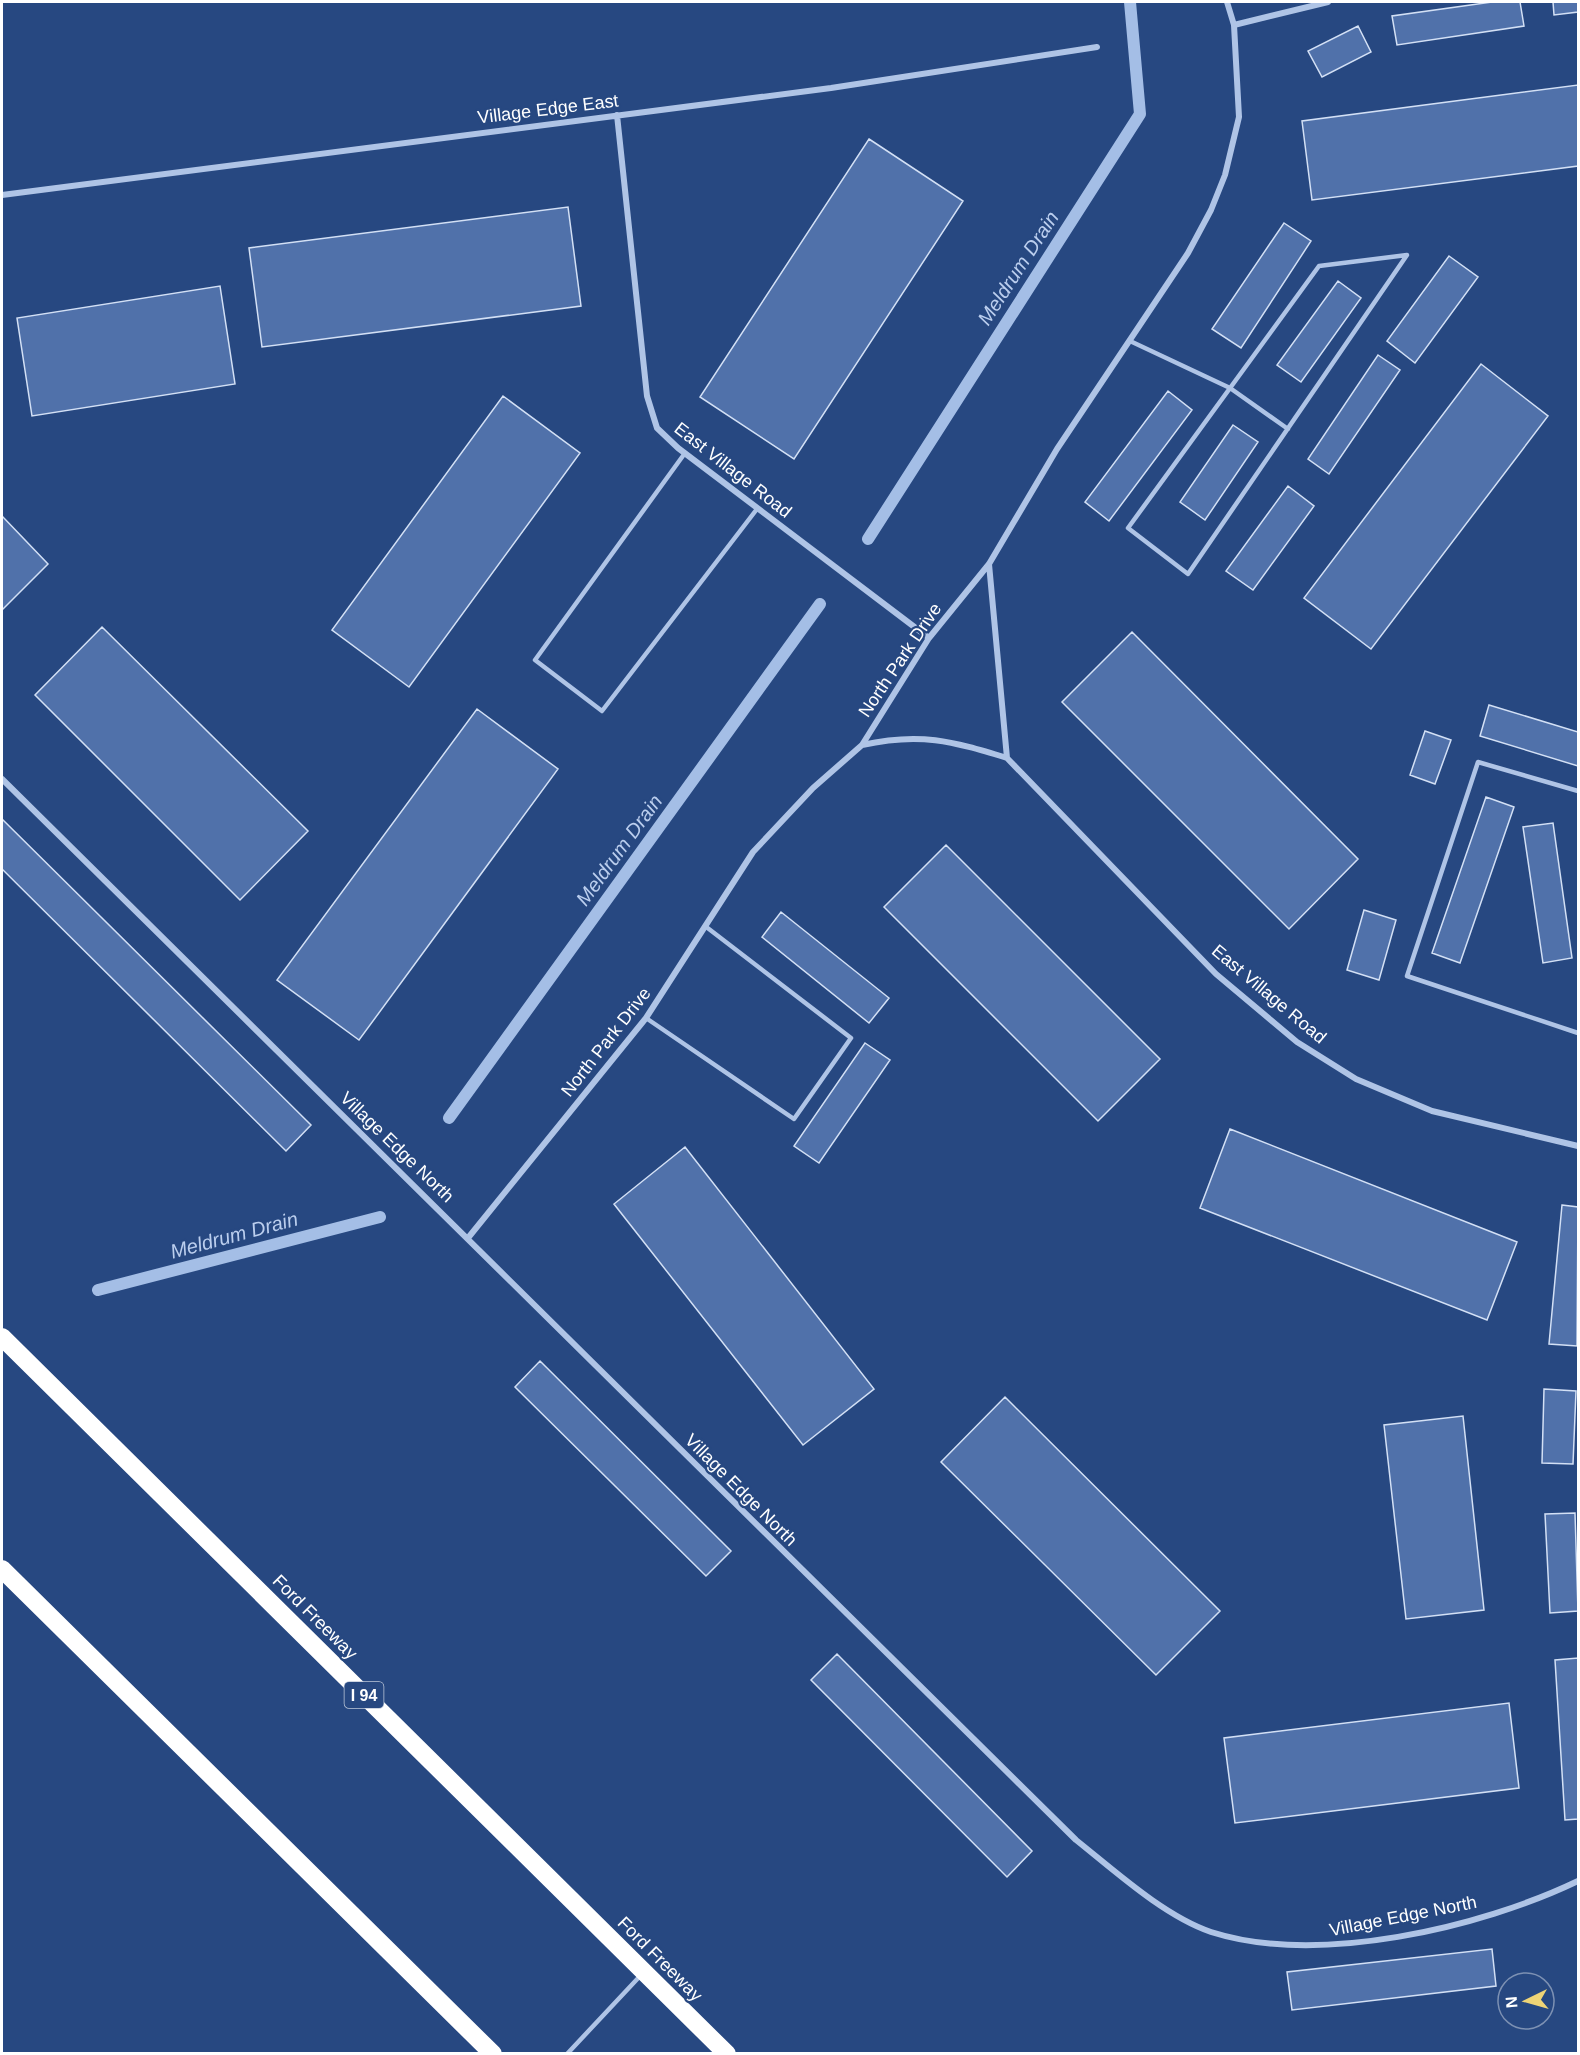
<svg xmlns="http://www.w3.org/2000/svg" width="1580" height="2055" font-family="Helvetica,sans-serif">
<rect width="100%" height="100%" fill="#274881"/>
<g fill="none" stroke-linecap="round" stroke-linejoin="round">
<!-- stream -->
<path stroke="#a4bee6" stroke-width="12" d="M868,539L1140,114L1130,2
M449,1118L820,604
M98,1290L380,1217"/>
</g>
<!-- building -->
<path fill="#5071aa" stroke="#d3e0f5" stroke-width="1.5" d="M1492,2H1520L1524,26L1397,45L1392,16Z
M1553,2H1578V12L1554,15Z
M1358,26L1371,52L1322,77L1308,51Z
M1578,85V166L1312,200L1302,121Z
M869,139L963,201L794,459L700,397Z
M568,207L581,306L262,347L249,248Z
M1284,223L1311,241L1241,348L1212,329Z
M1449,256L1478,277L1415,363L1387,341Z
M1338,281L1361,298L1301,382L1277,365Z
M220,286L235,384L32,416L17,318Z
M1378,355L1400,370L1329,474L1308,459Z
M1481,364L1548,416L1371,649L1304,598Z
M1168,391L1192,410L1109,521L1085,502Z
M503,396L580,453L409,687L332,630Z
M1233,425L1258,442L1205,520L1180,502Z
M1288,486L1314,506L1253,590L1226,571Z
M2,516L48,564L2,610Z
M102,627L308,831L240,900L35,695Z
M1132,632L1358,859L1289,929L1062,702Z
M1489,705L1578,732V766L1480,736Z
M477,709L558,769L359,1040L277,980Z
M1425,731L1451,740L1435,784L1410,775Z
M1486,797L1514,807L1460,963L1432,953Z
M2,819L311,1125L286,1151L2,869Z
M1553,823L1572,958L1543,963L1523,827Z
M946,845L1160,1059L1098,1121L884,907Z
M1364,910L1396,920L1379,980L1347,970Z
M781,912L889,998L869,1023L762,937Z
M865,1043L890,1060L819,1163L794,1146Z
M1230,1129L1517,1242L1487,1320L1200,1208Z
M685,1147L874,1389L803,1445L614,1204Z
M1562,1205L1578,1207L1577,1346L1549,1344Z
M540,1361L731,1551L706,1576L515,1387Z
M1544,1389L1576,1391L1573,1464L1542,1463Z
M1005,1397L1220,1611L1156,1675L941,1462Z
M1463,1416L1484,1610L1406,1619L1384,1425Z
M1575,1513L1578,1611L1550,1613L1545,1514Z
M837,1654L1032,1851L1007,1877L811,1680Z
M1578,1658V1819L1565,1820L1555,1660Z
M1509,1703L1519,1788L1235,1823L1224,1738Z
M1492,1949L1496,1986L1292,2010L1287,1972Z"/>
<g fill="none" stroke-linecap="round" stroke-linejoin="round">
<!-- lane -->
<path stroke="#afc4e6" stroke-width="4.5" d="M1407,255L1188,574L1128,528L1319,266Z
M1130,341L1230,388L1288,429
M685,453L535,660L602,711L757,509
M1578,791L1478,762L1407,976L1578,1033
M646,1018L794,1119L851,1038L705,926
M567,2054L641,1975"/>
<!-- street -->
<path stroke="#afc4e6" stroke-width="6" d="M1234,25L1328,2
M617,115L647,396L657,428L678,448L929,638
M2,195L831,88L1097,47
M989,564L1007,758L1216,974L1297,1042L1356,1079L1432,1111L1578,1146
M862,745C920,732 951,741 1007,758
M2,779L1076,1840C1115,1871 1164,1916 1211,1932C1318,1966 1480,1928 1578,1881
M468,1238L646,1018L753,852L813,788L862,745L929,638L989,564L1057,449L1188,253L1211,210L1225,175L1239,117L1234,25L1227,2"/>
<!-- highway -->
<path stroke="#fff" stroke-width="18" d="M2,1337L727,2054
M2,1569L493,2054"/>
</g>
<g text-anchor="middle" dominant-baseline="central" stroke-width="4.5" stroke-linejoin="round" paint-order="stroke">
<!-- shield labels -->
<rect fill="#274881" stroke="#bec8d9" stroke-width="1.5" x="344.5" y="1682" width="39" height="26" rx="4.5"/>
<g font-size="16" font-weight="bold" fill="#fff">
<text x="364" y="1695">I 94</text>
</g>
<!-- street labels -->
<g font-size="18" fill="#fff" stroke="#274881">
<text transform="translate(548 109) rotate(-7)">Village Edge East</text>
<text transform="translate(733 470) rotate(38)">East Village Road</text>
<text transform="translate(900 660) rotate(-56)">North Park Drive</text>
<text transform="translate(1269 994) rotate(40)">East Village Road</text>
<text transform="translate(606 1042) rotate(-52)">North Park Drive</text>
<text transform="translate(397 1147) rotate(44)">Village Edge North</text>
<text transform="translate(741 1490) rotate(45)">Village Edge North</text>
<text transform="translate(315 1617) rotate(45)">Ford Freeway</text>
<text transform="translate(1403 1916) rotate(-11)">Village Edge North</text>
<text transform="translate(660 1959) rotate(45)">Ford Freeway</text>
</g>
<!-- water labels -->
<g font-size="20" font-style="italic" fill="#bbceee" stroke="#274881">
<text transform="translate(1018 268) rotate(-57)">Meldrum Drain</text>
<text transform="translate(619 850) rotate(-54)">Meldrum Drain</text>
<text transform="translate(234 1235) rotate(-15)">Meldrum Drain</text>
</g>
</g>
<!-- border -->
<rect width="1580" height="2055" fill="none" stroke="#ffffff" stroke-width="6"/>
<!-- north arrow -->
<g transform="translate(1526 2001) rotate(265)"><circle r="28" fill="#274881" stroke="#7d91b3" stroke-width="1.5"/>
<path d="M0-4.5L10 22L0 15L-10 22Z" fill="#eed476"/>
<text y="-9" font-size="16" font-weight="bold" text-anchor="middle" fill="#ffffff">N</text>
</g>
</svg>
